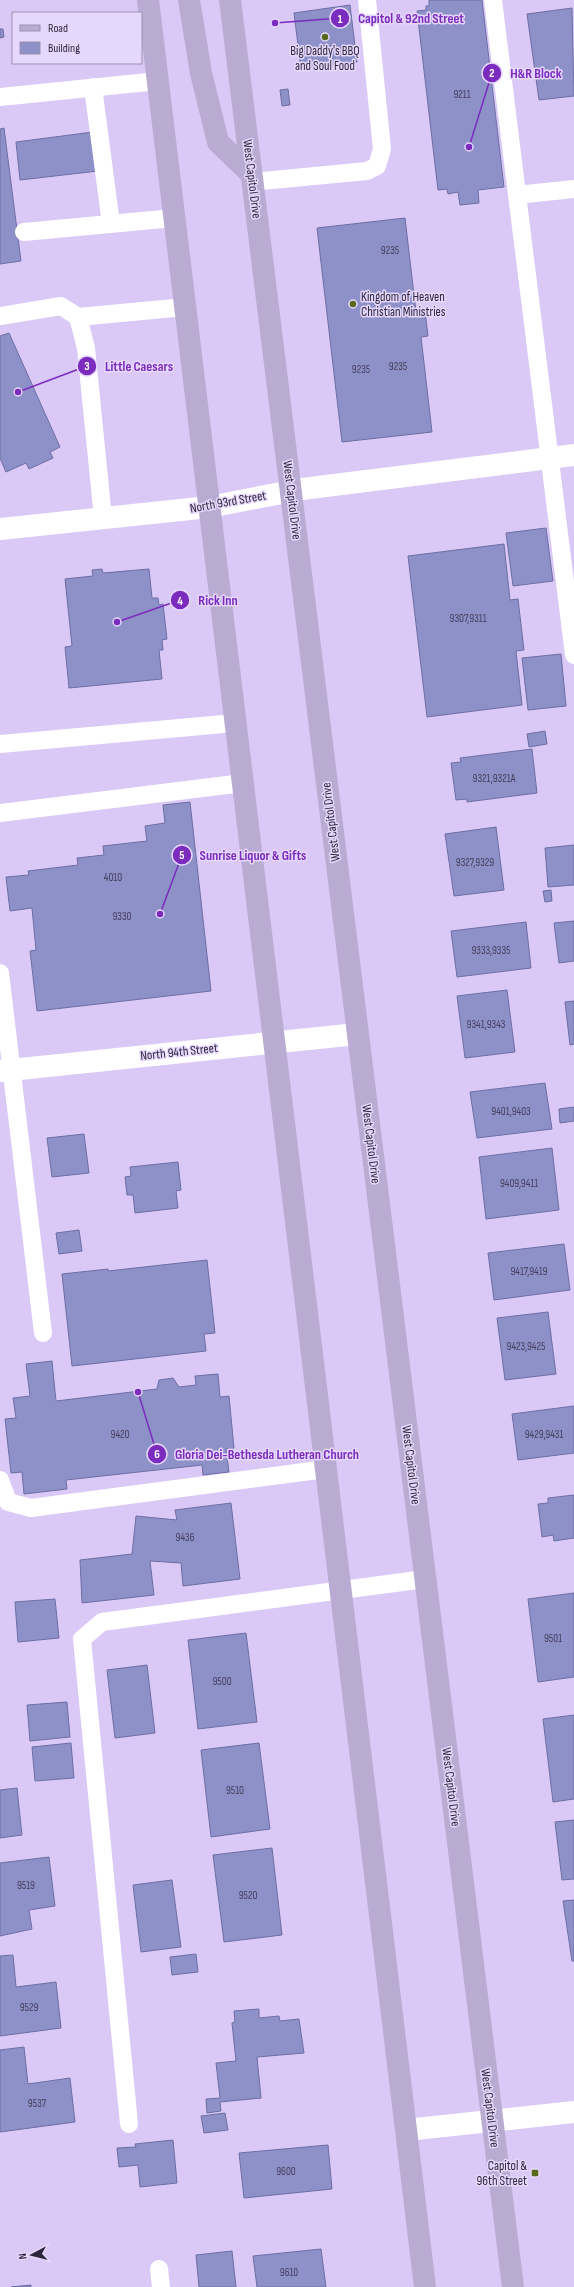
<svg xmlns="http://www.w3.org/2000/svg" width="574" height="2287" font-family="'Sofia Sans Condensed',sans-serif">
<rect width="100%" height="100%" fill="#dac9f7"/>
<!-- building -->
<path fill="#8e90c8" stroke="#6d6ea4" d="M429,0H482L504,187L478,190L479,203L460,205L458,192L448,194L447,189L438,190L417,11L426,10V6H429Z
M350,5L357,62L301,69L294,13Z
M572,8L574,96L539,100L527,14Z
M0,29H3L4,37L0,38Z
M288,89L290,105L282,106L280,90Z
M4,128L21,261L0,264V129Z
M93,132L98,171L20,180L16,142Z
M405,218L416,312L425,311L428,336L421,337L432,432L342,442L317,228Z
M9,333L60,447L50,452L53,458L29,469L26,463L6,472L0,458V336Z
M546,528L553,581L513,586L506,533Z
M504,544L510,600L518,599L524,650L516,651L522,705L427,717L408,556Z
M102,569L103,573L149,569L152,598H158L159,605L163,604L167,639L162,640L163,650H159L162,679L69,688L65,647L72,646L65,579L93,576L92,570Z
M561,654L566,706L528,710L522,658Z
M545,731L547,744L529,747L527,734Z
M532,749L537,793L467,802V799L456,800L451,763L461,762L460,758Z
M190,802L211,991L37,1011L30,951L36,950L32,908L10,911L6,877L29,875L28,871L78,865L77,858L104,855L103,846L147,841L145,826L165,823L163,805Z
M496,827L504,890L454,896L445,834Z
M574,845V885L548,887L545,848Z
M551,890L552,901L545,902L543,891Z
M574,921V961L559,963L554,923Z
M526,922L531,968L457,977L451,931Z
M507,990L515,1052L465,1058L457,996Z
M574,1001V1044L570,1045L565,1002Z
M545,1083L552,1129L477,1138L470,1092Z
M574,1107V1121L560,1123L559,1109Z
M84,1134L89,1173L52,1177L47,1138Z
M552,1148L559,1210L486,1219L479,1157Z
M178,1162L181,1190L176,1191L178,1208L135,1213L133,1195H127L125,1177L131,1176L130,1167Z
M79,1230L82,1251L59,1254L56,1233Z
M564,1244L570,1290L494,1300L488,1253Z
M207,1260L215,1333L204,1334L206,1351L72,1366L62,1274L108,1269V1271Z
M548,1312L556,1374L505,1380L497,1318Z
M52,1361L56,1401L157,1389L159,1380L173,1378L179,1387L196,1385L195,1376L218,1374L220,1397L229,1396L234,1448L226,1449L229,1472L203,1475L202,1465L66,1480L67,1489L24,1494L22,1472L11,1473L5,1419L16,1418L13,1398L30,1396L26,1364Z
M574,1406V1453L518,1460L512,1414Z
M574,1495V1538L554,1541L553,1535L542,1537L538,1504L548,1503V1498Z
M231,1503L240,1579L183,1586L181,1563L150,1561L154,1595L82,1603L80,1560L132,1554L136,1516L177,1520L175,1510Z
M574,1593V1677L538,1682L528,1599Z
M55,1599L59,1638L18,1642L15,1602Z
M246,1633L257,1722L198,1729L188,1640Z
M147,1665L155,1733L115,1738L107,1670Z
M67,1702L70,1737L30,1741L27,1705Z
M574,1715V1799L553,1802L543,1719Z
M71,1743L74,1778L35,1781L32,1747Z
M259,1743L270,1829L211,1837L201,1750Z
M17,1788L22,1835L0,1838V1790Z
M574,1820V1879L562,1880L555,1822Z
M272,1848L282,1935L224,1942L213,1855Z
M49,1857L55,1906L29,1910L32,1929L0,1936V1863Z
M172,1880L181,1947L141,1952L133,1885Z
M574,1900V1961H572L563,1901Z
M196,1954L198,1972L172,1975L170,1957Z
M13,1955L16,1987L56,1982L61,2028L0,2036V1956Z
M259,2009V2018L279,2016L280,2021L299,2019L304,2053L257,2057L261,2098L220,2102L221,2111L207,2113L206,2099L220,2098L216,2063L236,2061L232,2023L235,2022L234,2011Z
M24,2047L28,2084L70,2078L75,2122L0,2132V2050Z
M225,2113L228,2130L204,2133L201,2116Z
M173,2140L177,2183L140,2187L138,2165L119,2167L117,2148L136,2147L135,2144Z
M328,2145L332,2189L244,2198L239,2153Z
M321,2249L326,2287H257L253,2256Z
M232,2251L236,2287H199L196,2255Z
M31,2285V2287H11Z"/>
<g fill="none" stroke-linecap="round" stroke-linejoin="round">
<!-- lane -->
<path stroke="#fff" stroke-width="18" d="M493,0L574,655
M93,87L111,224
M0,97L158,81
M252,182L367,171L377,166L382,149L367,0
M517,195L574,189
M24,232L174,218
M0,316L61,306L78,317L86,348L103,518
M78,317L185,307
M0,744L235,723
M0,813L243,783
M0,973L43,1333
M0,1480L8,1502L31,1508L326,1469
M129,2124L82,1639L102,1622L425,1579
M159,2269L161,2287"/>
<!-- street -->
<path stroke="#fff" stroke-width="22" d="M0,529L209,507L302,489L574,455
M0,1071L357,1034
M406,2130L574,2112"/>
<!-- primary -->
<path stroke="#baabd2" stroke-width="22" d="M148,0L425,2287
M189,0L201,73L218,142L251,174
M230,0L513,2287"/>
</g>
<!-- markers -->
<g fill="#576a17" stroke="#e5d8fc" stroke-width="1.5">
<circle cx="325" cy="37" r="4"/>
<circle cx="353" cy="304" r="4"/>
<rect x="531" y="2169" width="8" height="8" rx="2"/>
</g>
<g text-anchor="middle" dominant-baseline="central" stroke-width="3" stroke-linejoin="round" paint-order="stroke">
<!-- number labels -->
<g font-size="11" fill="#46405f">
<text x="462" y="94">9211</text>
<text x="390" y="250">9235</text>
<text x="398" y="366">9235</text>
<text x="361" y="369">9235</text>
<text x="468" y="618">9307,9311</text>
<text x="494" y="778">9321,9321A</text>
<text x="475" y="862">9327,9329</text>
<text x="113" y="877">4010</text>
<text x="122" y="916">9330</text>
<text x="491" y="950">9333,9335</text>
<text x="486" y="1024">9341,9343</text>
<text x="511" y="1111">9401,9403</text>
<text x="519" y="1183">9409,9411</text>
<text x="529" y="1271">9417,9419</text>
<text x="526" y="1346">9423,9425</text>
<text x="120" y="1434">9420</text>
<text x="544" y="1434">9429,9431</text>
<text x="185" y="1537">9436</text>
<text x="553" y="1638">9501</text>
<text x="222" y="1681">9500</text>
<text x="235" y="1790">9510</text>
<text x="26" y="1885">9519</text>
<text x="248" y="1895">9520</text>
<text x="29" y="2007">9529</text>
<text x="37" y="2103">9537</text>
<text x="286" y="2171">9600</text>
<text x="289" y="2272">9610</text>
</g>
<!-- poi labels -->
<g font-size="13" fill="#2e263c" stroke="#e5d8fc">
<text x="325" y="51">Big Daddy's BBQ<tspan x="325" dy="15">and Soul Food</tspan></text>
<text x="361" y="297" text-anchor="start">Kingdom of Heaven<tspan x="361" dy="15">Christian Ministries</tspan></text>
<text x="527" y="2166" text-anchor="end">Capitol &amp;<tspan x="527" dy="15">96th Street</tspan></text>
</g>
<!-- street labels -->
<g font-size="13" fill="#2e263c" stroke="#e5d8fc">
<text transform="translate(252 179) rotate(83)">West Capitol Drive</text>
<text transform="translate(292 500) rotate(83)">West Capitol Drive</text>
<text transform="translate(228 502) rotate(-10)">North 93rd Street</text>
<text transform="translate(331 822) rotate(-97)">West Capitol Drive</text>
<text transform="translate(179 1052) rotate(-6)">North 94th Street</text>
<text transform="translate(371 1144) rotate(83)">West Capitol Drive</text>
<text transform="translate(411 1465) rotate(83)">West Capitol Drive</text>
<text transform="translate(451 1787) rotate(83)">West Capitol Drive</text>
<text transform="translate(490 2108) rotate(83)">West Capitol Drive</text>
</g>
</g>
<!-- callouts -->
<path fill="none" stroke="#7b2cbf" stroke-width="1.5" d="M275 23L340 18M469 147L492 73M18 392L87 366M117 622L180 600M160 914L182 855M138 1392L157 1454"/>
<g fill="#7b2cbf" stroke="#e5d8fc" stroke-width="1.5">
<circle cx="275" cy="23" r="4"/>
<circle cx="469" cy="147" r="4"/>
<circle cx="18" cy="392" r="4"/>
<circle cx="117" cy="622" r="4"/>
<circle cx="160" cy="914" r="4"/>
<circle cx="138" cy="1392" r="4"/>
<circle cx="340" cy="18" r="10"/>
<circle cx="492" cy="73" r="10"/>
<circle cx="87" cy="366" r="10"/>
<circle cx="180" cy="600" r="10"/>
<circle cx="182" cy="855" r="10"/>
<circle cx="157" cy="1454" r="10"/>
</g>
<g font-size="12" text-anchor="middle" font-weight="bold" fill="#fff">
<text x="340" y="23">1</text>
<text x="492" y="77">2</text>
<text x="87" y="370">3</text>
<text x="180" y="605">4</text>
<text x="182" y="859">5</text>
<text x="157" y="1458">6</text>
</g>
<g font-size="14" text-anchor="middle" font-weight="bold" fill="#7b2cbf" stroke="#e5d8fc" stroke-width="3" stroke-linejoin="round" paint-order="stroke">
<text x="411" y="23">Capitol &amp; 92nd Street</text>
<text x="536" y="78">H&amp;R Block</text>
<text x="139" y="371">Little Caesars</text>
<text x="218" y="605">Rick Inn</text>
<text x="253" y="860">Sunrise Liquor &amp; Gifts</text>
<text x="267" y="1459">Gloria Dei-Bethesda Lutheran Church</text>
</g>
<!-- legend -->
<rect x="12" y="12" width="130" height="52" fill="#e5d8fc" stroke="#9c91af"/>
<rect x="20" y="25" width="20" height="6" fill="#baabd2" stroke="#9c91af"/>
<text x="48" y="32" font-size="12" fill="#2e263c">Road</text>
<rect x="20" y="42" width="20" height="12" fill="#8e90c8" stroke="#9c91af"/>
<text x="48" y="52" font-size="12" fill="#2e263c">Building</text>
<!-- north arrow -->
<g transform="translate(32 2255) rotate(263)" stroke="#e5d8fc" stroke-width="3" paint-order="stroke">
<path d="M0-3L7 15L0 10L-7 15Z" fill="#2e263c"/>
<text y="-6" font-size="11" font-weight="bold" text-anchor="middle" fill="#2e263c">N</text>
</g>
</svg>
